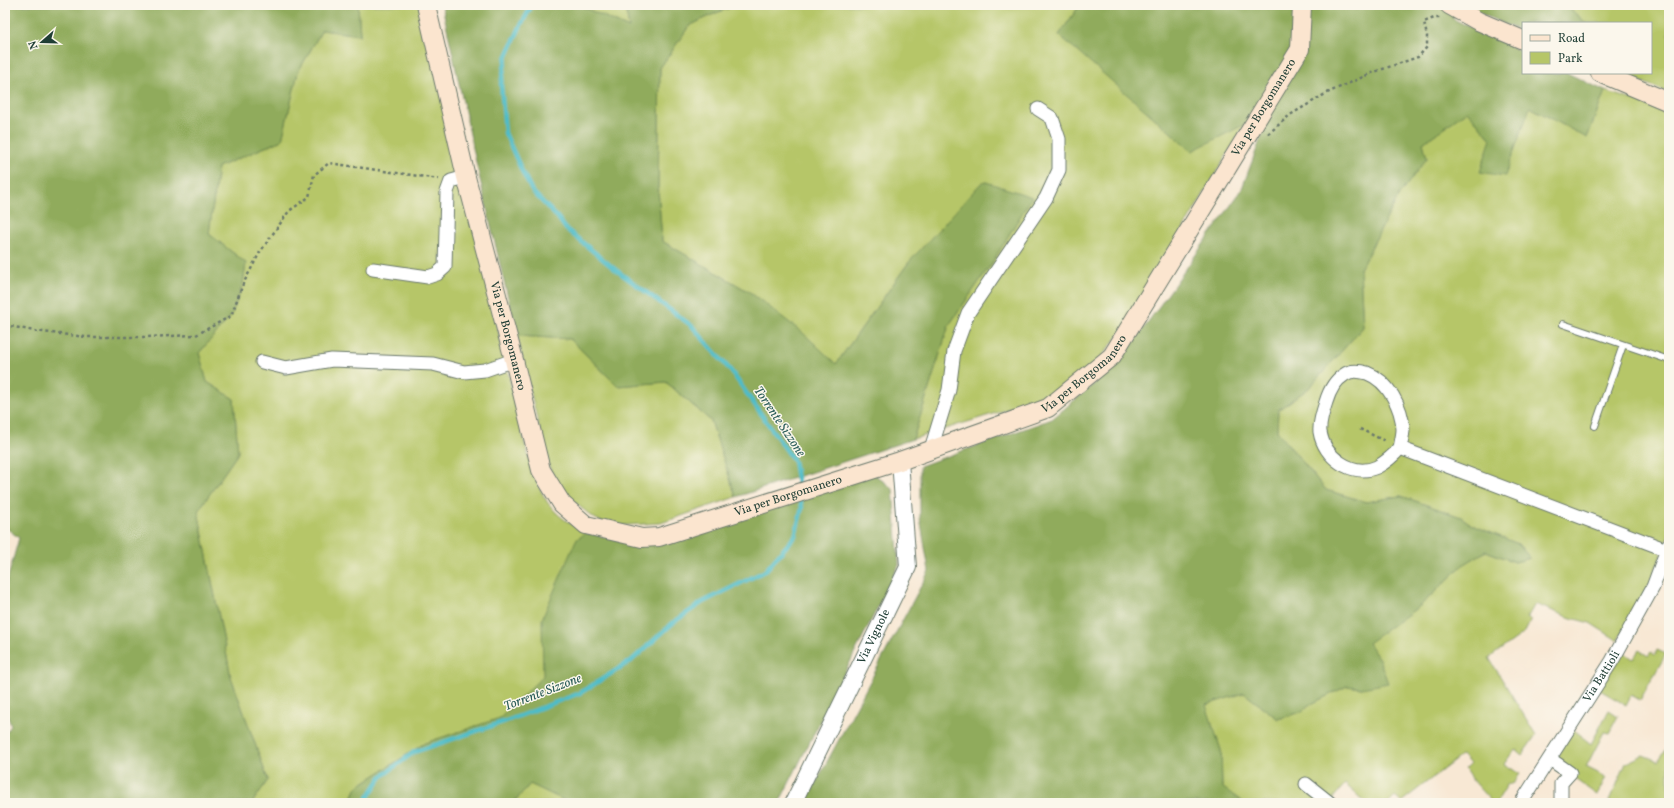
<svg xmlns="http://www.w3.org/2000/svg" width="1674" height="808" font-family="Vollkorn,serif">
<rect width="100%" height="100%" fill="#fbf7ec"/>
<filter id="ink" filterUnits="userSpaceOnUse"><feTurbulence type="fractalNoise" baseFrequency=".025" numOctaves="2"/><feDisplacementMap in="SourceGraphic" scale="8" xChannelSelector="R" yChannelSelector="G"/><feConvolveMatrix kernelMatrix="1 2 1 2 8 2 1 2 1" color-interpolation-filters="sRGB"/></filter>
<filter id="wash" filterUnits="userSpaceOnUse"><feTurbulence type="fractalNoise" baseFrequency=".012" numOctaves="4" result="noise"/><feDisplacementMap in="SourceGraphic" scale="16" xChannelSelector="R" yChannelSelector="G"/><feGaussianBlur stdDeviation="0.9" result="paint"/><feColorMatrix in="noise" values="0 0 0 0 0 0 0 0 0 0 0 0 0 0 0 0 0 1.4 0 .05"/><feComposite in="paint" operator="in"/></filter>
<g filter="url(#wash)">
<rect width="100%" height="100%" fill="#f8e8d4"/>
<!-- green -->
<path fill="#b6c668" stroke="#6a824e" d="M358,5H422L524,441C530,461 538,494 553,509C561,519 575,526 586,533L543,619L544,676L500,719L425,743L357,787L350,803H252L268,780L231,677L198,511L238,453L234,399L207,382L199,353L231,316L243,284L246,263L209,234L218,167L282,140L298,72L322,30L360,35Z
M579,5H625L629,28Z
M737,5H1080L1059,35L1245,124L1126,326L1096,363L1044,398L913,439L949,325L992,263L909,262L836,364L751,293L662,241L658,189L660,68L689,26L716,13Z
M1566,5H1669V93L1628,76L1626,73H1651V23H1586Z
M1605,91L1636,101L1669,115V535C1656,571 1640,608 1617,640L1590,623L1571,618L1535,604L1527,618L1531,620L1525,632L1489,658L1536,735L1522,755L1515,749L1504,764L1520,774L1514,782L1507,785L1496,803H1493C1483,792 1472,782 1465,769L1470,764L1462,755L1401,802L1395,797L1389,803H1366L1345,784L1334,797L1332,803H1244L1222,788L1221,750L1205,705L1244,693L1278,719L1301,712L1313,703L1347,686L1362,688L1379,659L1367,643L1421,605L1463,565L1486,551L1515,562L1530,558L1518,544L1472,525L1461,517L1401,496L1366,502L1326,490L1277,431L1278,410L1309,388L1363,327L1360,269L1399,195L1427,158L1423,143L1467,111L1491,139L1530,107L1587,138Z
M517,336L570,339L618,386L666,382L711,421L736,497L661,523L610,526L594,518L559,490L548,464Z
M1621,650L1633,659L1639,650L1648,656L1651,652L1655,655L1657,650L1666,654L1640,700L1631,695L1626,705L1598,689Z
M1609,710L1618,716L1609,733L1604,732L1586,767L1606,777L1597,795L1551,762L1572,729L1591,744Z
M1667,748L1669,750V803H1609L1626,763L1643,755L1658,761Z
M530,784L570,803H513Z"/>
<!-- forest -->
<path fill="#90ab5c" stroke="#587448" d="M5,5H358L360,35L322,30L298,72L282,140L218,167L209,234L246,263L243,284L231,316L199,353L207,382L234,399L238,453L198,511L231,677L268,780L252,803H5V734L11,726L5,708V588L19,538L5,527Z
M442,5H579L629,28L625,5H737L716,13L689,26L660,68L658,189L662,241L751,293L803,333L836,364L909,262L983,181L1032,197L992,263L949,325L913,439L736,497L711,421L666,382L618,386L570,339L517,336L478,171Z
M1080,5H1566L1586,23H1523V32L1477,12L1451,18L1523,52V73H1567L1605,91L1587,138L1530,107L1505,176L1480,172L1491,139L1467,111L1423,143L1427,158L1399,195L1360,269L1363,327L1309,388L1278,410L1277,431L1326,490L1366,502L1401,496L1461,517L1472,525L1518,544L1530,558L1515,562L1486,551L1463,565L1421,605L1368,643L1379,659L1388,683L1362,688L1347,686L1313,703L1301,712L1278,719L1244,693L1206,705L1221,750L1222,787L1244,803H805L929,571L920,518V466L1052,419L1119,363L1241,191L1271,111L1192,151L1059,35Z
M869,470L893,489L899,565L779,803H570L530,784L513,803H350L357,787L425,743L500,718L543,676L542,619L576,540L586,533L640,544Z"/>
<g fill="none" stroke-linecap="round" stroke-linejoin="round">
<!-- stream -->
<path stroke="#4ebcc8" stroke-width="4.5" d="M532,5L520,27L506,58L501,84L505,133L522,171L532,191L558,218L566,229L616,270L692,326L731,371L794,461L799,490
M368,803V797L381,777L414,752L506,721L580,693L631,661L674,622L703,602L765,571L795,536L802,508L800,497"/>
</g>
</g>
<g filter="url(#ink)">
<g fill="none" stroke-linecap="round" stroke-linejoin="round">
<!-- service casing -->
<g stroke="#6b796c" stroke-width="8">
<path id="service" d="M1563,324L1669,360
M1595,426L1623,345"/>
</g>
<!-- minor casing -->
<g stroke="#6b796c" stroke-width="15">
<g id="minor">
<path d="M373,269L428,277L437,274L445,267L447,192L451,181L466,177"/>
<path d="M262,362L286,368L332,360L433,364L464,372L485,370L514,360"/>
<path d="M1400,448C1394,455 1386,462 1377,467C1352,478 1324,457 1320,432C1319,424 1323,411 1326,402C1329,392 1334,381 1344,375C1350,370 1360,371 1367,373C1388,381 1402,407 1403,429C1403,435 1401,442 1400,448L1667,550"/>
<path d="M931,449L949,390L954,351L968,313L1046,198L1059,170V139L1052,118L1038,109"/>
<path d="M1550,759L1570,773L1561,783V800L1564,803"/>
<path d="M1306,784L1330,803"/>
<path id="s1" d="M1521,803L1612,661L1653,587L1669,544"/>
</g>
</g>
<!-- tertiary casing -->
<g stroke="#6b796c" stroke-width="18">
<g id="tertiary">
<path id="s2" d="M793,803L908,567L900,461"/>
</g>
</g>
<!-- secondary casing -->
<g stroke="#6b796c" stroke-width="20">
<g id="secondary">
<path id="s3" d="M426,5L466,177L514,360L541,470L562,504L586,525L642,538L659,537L900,461L1048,408L1112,356L1300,49L1302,5"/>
<path d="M1449,5L1478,21L1523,40"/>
<path d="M1600,73L1669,102"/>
</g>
</g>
<!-- path -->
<path stroke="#6b796c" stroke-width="2.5" stroke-dasharray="3 3" stroke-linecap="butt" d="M1268,134L1290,115L1327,93L1374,72L1418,57L1427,47V36L1424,22L1434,18H1440
M5,325L34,331L86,337H145L196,335L231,316L243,284L260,252L289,211L309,197L314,175L329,163L439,179
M1360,429L1387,442"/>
<!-- service -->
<use href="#service" stroke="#fff" stroke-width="6"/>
<!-- minor -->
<use href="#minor" stroke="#fff" stroke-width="13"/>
<!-- tertiary -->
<use href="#tertiary" stroke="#fff" stroke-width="16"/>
<!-- secondary -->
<use href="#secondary" stroke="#fbe5cf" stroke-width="18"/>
</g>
</g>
<g text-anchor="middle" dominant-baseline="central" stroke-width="3" stroke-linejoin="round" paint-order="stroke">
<!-- street labels -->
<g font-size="12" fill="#1f3d34" stroke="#fbf7ec">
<text stroke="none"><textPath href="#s3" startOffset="1409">Via per Borgomanero</textPath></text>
<text stroke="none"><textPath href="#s3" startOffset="341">Via per Borgomanero</textPath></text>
<text stroke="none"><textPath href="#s3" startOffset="1085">Via per Borgomanero</textPath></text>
<text stroke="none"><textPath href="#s3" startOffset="761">Via per Borgomanero</textPath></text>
<text stroke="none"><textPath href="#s2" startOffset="185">Via Vignole</textPath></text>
<text stroke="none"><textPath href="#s1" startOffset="150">Via Battioli</textPath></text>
</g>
<!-- water labels -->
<g font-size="13" font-style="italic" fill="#2b5d59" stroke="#fbf7ec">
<text transform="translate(779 422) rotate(56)">Torrente Sizzone</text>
<text transform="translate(543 693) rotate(-21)">Torrente Sizzone</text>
</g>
</g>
<!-- margin -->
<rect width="1674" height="808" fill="none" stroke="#fbf7ec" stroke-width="20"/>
<!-- legend -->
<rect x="1522" y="22" width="130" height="52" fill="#fbf7ec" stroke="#a3ada2"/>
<rect x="1530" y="35" width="20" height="6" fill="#fbe5cf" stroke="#a3ada2"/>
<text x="1558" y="42" font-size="12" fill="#1f3d34">Road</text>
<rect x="1530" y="52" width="20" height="12" fill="#b6c668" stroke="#a3ada2"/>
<text x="1558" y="62" font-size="12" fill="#1f3d34">Park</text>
<!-- north arrow -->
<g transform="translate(42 42) rotate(250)" stroke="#fbf7ec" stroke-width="3" paint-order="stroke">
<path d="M0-3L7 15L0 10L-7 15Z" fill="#1f3d34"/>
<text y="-6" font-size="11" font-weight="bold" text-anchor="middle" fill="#1f3d34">N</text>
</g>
</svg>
